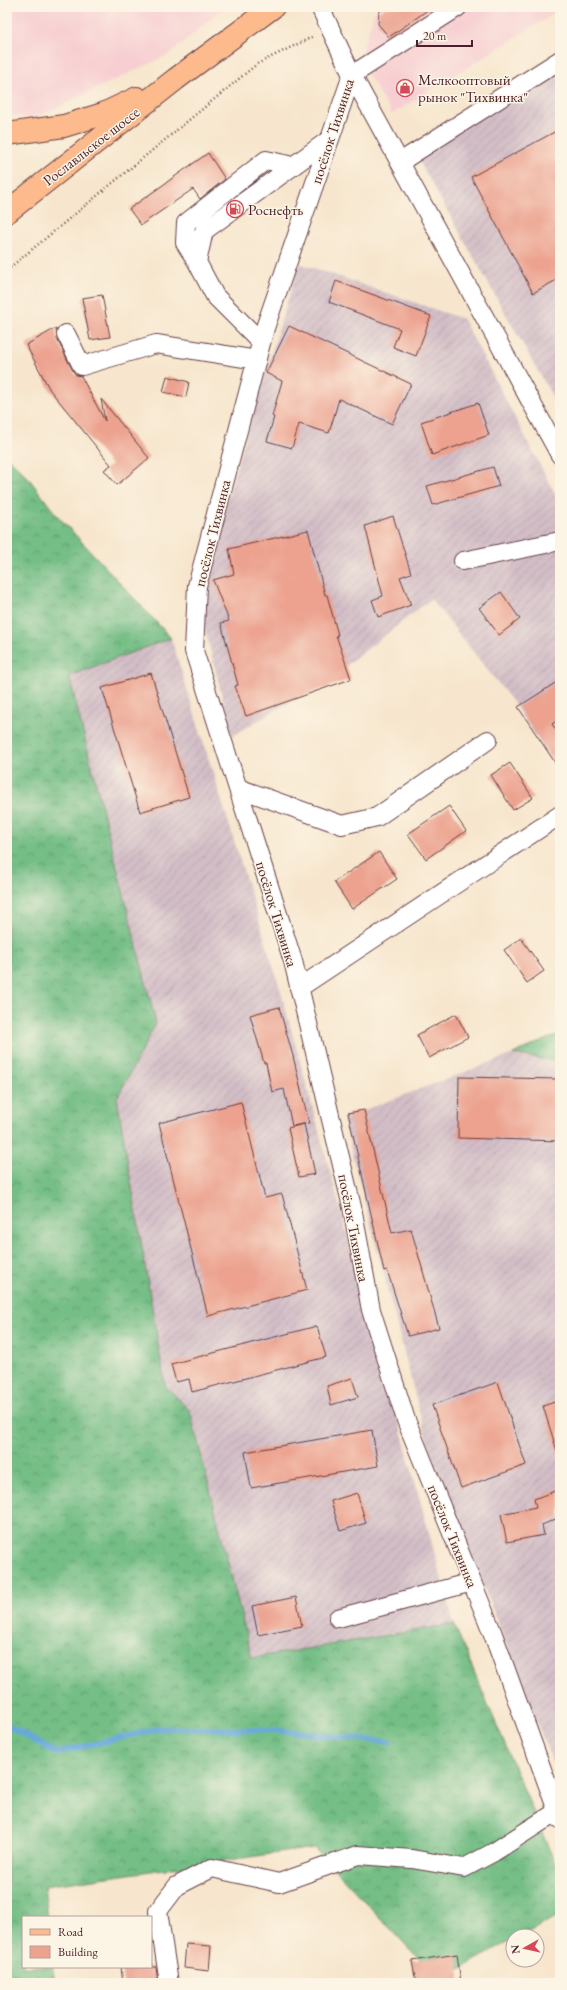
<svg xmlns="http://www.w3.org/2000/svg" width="567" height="1990" font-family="'EB Garamond',serif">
<defs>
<pattern id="industrial-furrows" width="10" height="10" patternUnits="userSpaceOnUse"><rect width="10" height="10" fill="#d2bdc6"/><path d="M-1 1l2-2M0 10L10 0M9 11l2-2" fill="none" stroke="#b6a2aa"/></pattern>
<pattern id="forest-crowns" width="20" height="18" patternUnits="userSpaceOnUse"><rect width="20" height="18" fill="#74be86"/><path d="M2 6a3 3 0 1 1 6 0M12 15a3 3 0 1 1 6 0" fill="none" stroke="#619a6e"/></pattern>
</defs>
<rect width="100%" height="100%" fill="#fcf5e5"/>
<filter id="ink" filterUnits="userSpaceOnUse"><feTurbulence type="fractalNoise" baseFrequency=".025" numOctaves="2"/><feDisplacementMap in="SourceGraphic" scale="8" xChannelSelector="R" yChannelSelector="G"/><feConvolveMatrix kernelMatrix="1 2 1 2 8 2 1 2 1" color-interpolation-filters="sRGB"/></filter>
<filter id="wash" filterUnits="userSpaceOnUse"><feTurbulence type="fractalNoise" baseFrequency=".012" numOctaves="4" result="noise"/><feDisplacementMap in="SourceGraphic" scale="16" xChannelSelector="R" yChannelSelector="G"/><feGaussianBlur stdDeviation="0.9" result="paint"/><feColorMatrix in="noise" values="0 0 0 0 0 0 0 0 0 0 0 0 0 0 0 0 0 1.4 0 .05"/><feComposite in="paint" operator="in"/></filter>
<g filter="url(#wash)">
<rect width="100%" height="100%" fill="#f7e6cd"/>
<!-- built -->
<path fill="#f7cfd2" d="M7,7H224L170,54L33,119L7,114Z
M381,7H560V10L392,114L359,61L374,13Z"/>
<!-- industrial -->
<path fill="url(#industrial-furrows)" d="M560,51V410L413,150Z
M299,263L463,319L560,503V773L513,702L431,599L330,678L232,736L197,597Z
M171,638L279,985L454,1624L252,1658L190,1411L165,1385L117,1098L156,1023L69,676Z
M513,1054L560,1062V1781L429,1448L343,1118Z"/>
<!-- forest -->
<path fill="url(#forest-crowns)" stroke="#5f6e58" d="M7,457L27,476L55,513L171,638L69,676L156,1023L117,1098L165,1385L190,1411L252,1658L454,1624L560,1875V1915L521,1936H513V1940L439,1980L314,1848L44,1886L48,1917H23V1967H53L55,1983H7Z
M560,1033V1062L513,1054Z"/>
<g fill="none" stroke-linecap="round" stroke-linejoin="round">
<!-- stream -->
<path stroke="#67a9db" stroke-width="5.5" d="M7,1725L56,1753L161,1728L274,1730L390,1742"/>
</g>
<g id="blocks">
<!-- building -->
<path fill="#eca28f" d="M386,7H432L389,37L378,24L379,12Z
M560,129V278L533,293L471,177Z
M208,153L225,179L200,199L193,189L141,225L129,209Z
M336,281L431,316L416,356L393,347L400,329L329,302Z
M102,295L110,337L90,340L82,298Z
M289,326L411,384L392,424L339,399L329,433L299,424L292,448L267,441L274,417L272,416L282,381L266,373Z
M56,328L57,339L73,371L76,375L81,376L105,421L101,399L149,458L117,485L104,470L111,465L50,390L26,345Z
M167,376L189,382L186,397L163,392Z
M478,403L489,435L432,455L421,422Z
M493,467L499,486L433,505L427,486Z
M393,516L411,573L400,577L411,605L378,617L372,600L383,596L365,526Z
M308,530L325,595H327L338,635H336L351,679L246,716L235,686L238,685L221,623L229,621L213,580L234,574L229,549Z
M501,592L520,619L499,635L479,608Z
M151,673L189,797L140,812L102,688Z
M560,680V719L552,724L560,736V770L518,707Z
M510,763L533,798L513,810L491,775Z
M449,806L466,831L426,859L408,834Z
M379,852L397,879L352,909L334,882Z
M521,938L544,971L527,983L504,950Z
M279,1007L293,1056L309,1123L292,1126L284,1089L272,1092L266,1063H264L250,1015Z
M456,1014L468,1037L429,1058L417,1035Z
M459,1077L560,1079V1141L458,1138Z
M241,1102L265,1198L282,1194L307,1290L208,1316L159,1123Z
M364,1110L392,1233L411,1229L439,1328L408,1336L387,1270L384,1271L348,1113Z
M304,1124L315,1174L299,1177L288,1128Z
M317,1326L326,1357L192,1392L189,1379L176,1382L171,1364Z
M352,1378L358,1397L331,1405L327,1386Z
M498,1382L526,1465L461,1488L432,1405Z
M560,1400V1451H557L543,1406Z
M372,1430L378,1466L251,1488L245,1452Z
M560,1489V1517L542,1525L544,1535L507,1542L501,1514L536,1507L534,1499Z
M357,1493L366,1523L340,1531L331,1501Z
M296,1597L302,1626L258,1635L252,1606Z
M186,1944L211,1946L209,1971L184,1968Z
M457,1954L461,1983H416L412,1961Z
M121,1967H156L158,1983H123Z"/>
</g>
</g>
<g filter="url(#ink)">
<use href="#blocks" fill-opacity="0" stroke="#643d43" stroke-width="1"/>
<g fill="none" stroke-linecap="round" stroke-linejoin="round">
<!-- minor casing -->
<g stroke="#643d43" stroke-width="20">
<path id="minor" d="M320,7L352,75L265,328L197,586L194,651L293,961L352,1207L371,1310L406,1420L493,1634L560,1819
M458,7L352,75L560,455
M400,162L560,60
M197,262L185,243L186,223L266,160L293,166
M66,334L82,366L156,344L257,360
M261,342L215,296L197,262L204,231L330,139
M463,561L560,541
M238,788L342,825L377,817L488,740
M299,988L560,815
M338,1618L472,1582
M169,1983L158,1911L177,1886L212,1868L279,1883L358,1855L412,1859L464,1868L494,1852L558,1811"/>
</g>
<!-- major casing -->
<g stroke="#643d43" stroke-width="24">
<path id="major" d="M7,134L64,126L103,114L137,98
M7,212L176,79L273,7"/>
</g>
<!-- path -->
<path stroke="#643d43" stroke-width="2.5" stroke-dasharray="1 3" stroke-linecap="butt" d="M7,270L257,64L314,36"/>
<!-- minor -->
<use href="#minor" stroke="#fff" stroke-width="18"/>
<!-- major -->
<use href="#major" stroke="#fcba8d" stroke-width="22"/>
</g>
</g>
<!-- icons -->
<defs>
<g id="shop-ring" transform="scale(0.9)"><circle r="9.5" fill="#fcf5e5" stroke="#d1495b" stroke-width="1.5"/><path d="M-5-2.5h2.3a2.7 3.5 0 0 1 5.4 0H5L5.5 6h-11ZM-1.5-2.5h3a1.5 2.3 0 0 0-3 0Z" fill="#d1495b"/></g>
<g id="fuel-ring" transform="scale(0.9)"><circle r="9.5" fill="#fcf5e5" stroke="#d1495b" stroke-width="1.5"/><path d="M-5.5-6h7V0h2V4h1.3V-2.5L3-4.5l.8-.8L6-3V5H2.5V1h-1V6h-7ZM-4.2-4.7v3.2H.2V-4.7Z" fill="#d1495b"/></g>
</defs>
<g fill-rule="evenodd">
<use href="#shop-ring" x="405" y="88"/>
<use href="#fuel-ring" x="235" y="209"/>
</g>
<g text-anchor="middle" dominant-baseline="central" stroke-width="3" stroke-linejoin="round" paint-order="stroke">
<!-- poi labels -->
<g font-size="15" fill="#4a1f2b" stroke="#fcf5e5" text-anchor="start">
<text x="418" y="79">Мелкооптовый<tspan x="418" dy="17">рынок "Тихвинка"</tspan></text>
<text x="248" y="209">Роснефть</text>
</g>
<!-- street labels -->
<g font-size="15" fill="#4a1f2b" stroke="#fcf5e5">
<text transform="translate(332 131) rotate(-72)">посёлок Тихвинка</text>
<text transform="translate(91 146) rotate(-38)">Рославльское шоссе</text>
<text transform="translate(212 533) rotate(-76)">посёлок Тихвинка</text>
<text transform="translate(277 914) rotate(73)">посёлок Тихвинка</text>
<text transform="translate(354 1228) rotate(79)">посёлок Тихвинка</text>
<text transform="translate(453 1536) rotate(68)">посёлок Тихвинка</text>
</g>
</g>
<!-- margin -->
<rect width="567" height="1990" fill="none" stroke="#fcf5e5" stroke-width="24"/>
<!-- legend -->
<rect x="22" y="1916" width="130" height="52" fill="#fcf5e5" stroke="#b59f9b"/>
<rect x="30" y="1929" width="20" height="6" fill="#fcba8d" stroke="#b59f9b"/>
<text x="58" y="1936" font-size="12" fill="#4a1f2b">Road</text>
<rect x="30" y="1946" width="20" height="12" fill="#eca28f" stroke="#b59f9b"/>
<text x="58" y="1956" font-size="12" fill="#4a1f2b">Building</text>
<!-- north arrow -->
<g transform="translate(525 1948) rotate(262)"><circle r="19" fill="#fcf5e5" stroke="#b59f9b"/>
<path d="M0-3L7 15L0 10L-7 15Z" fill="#d1495b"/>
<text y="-6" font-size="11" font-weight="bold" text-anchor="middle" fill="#4a1f2b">N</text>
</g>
<!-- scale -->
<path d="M417 40v6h55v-6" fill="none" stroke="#4a1f2b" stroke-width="2"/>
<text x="423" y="40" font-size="12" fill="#4a1f2b" stroke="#fcf5e5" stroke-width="3" paint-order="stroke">20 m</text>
</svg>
